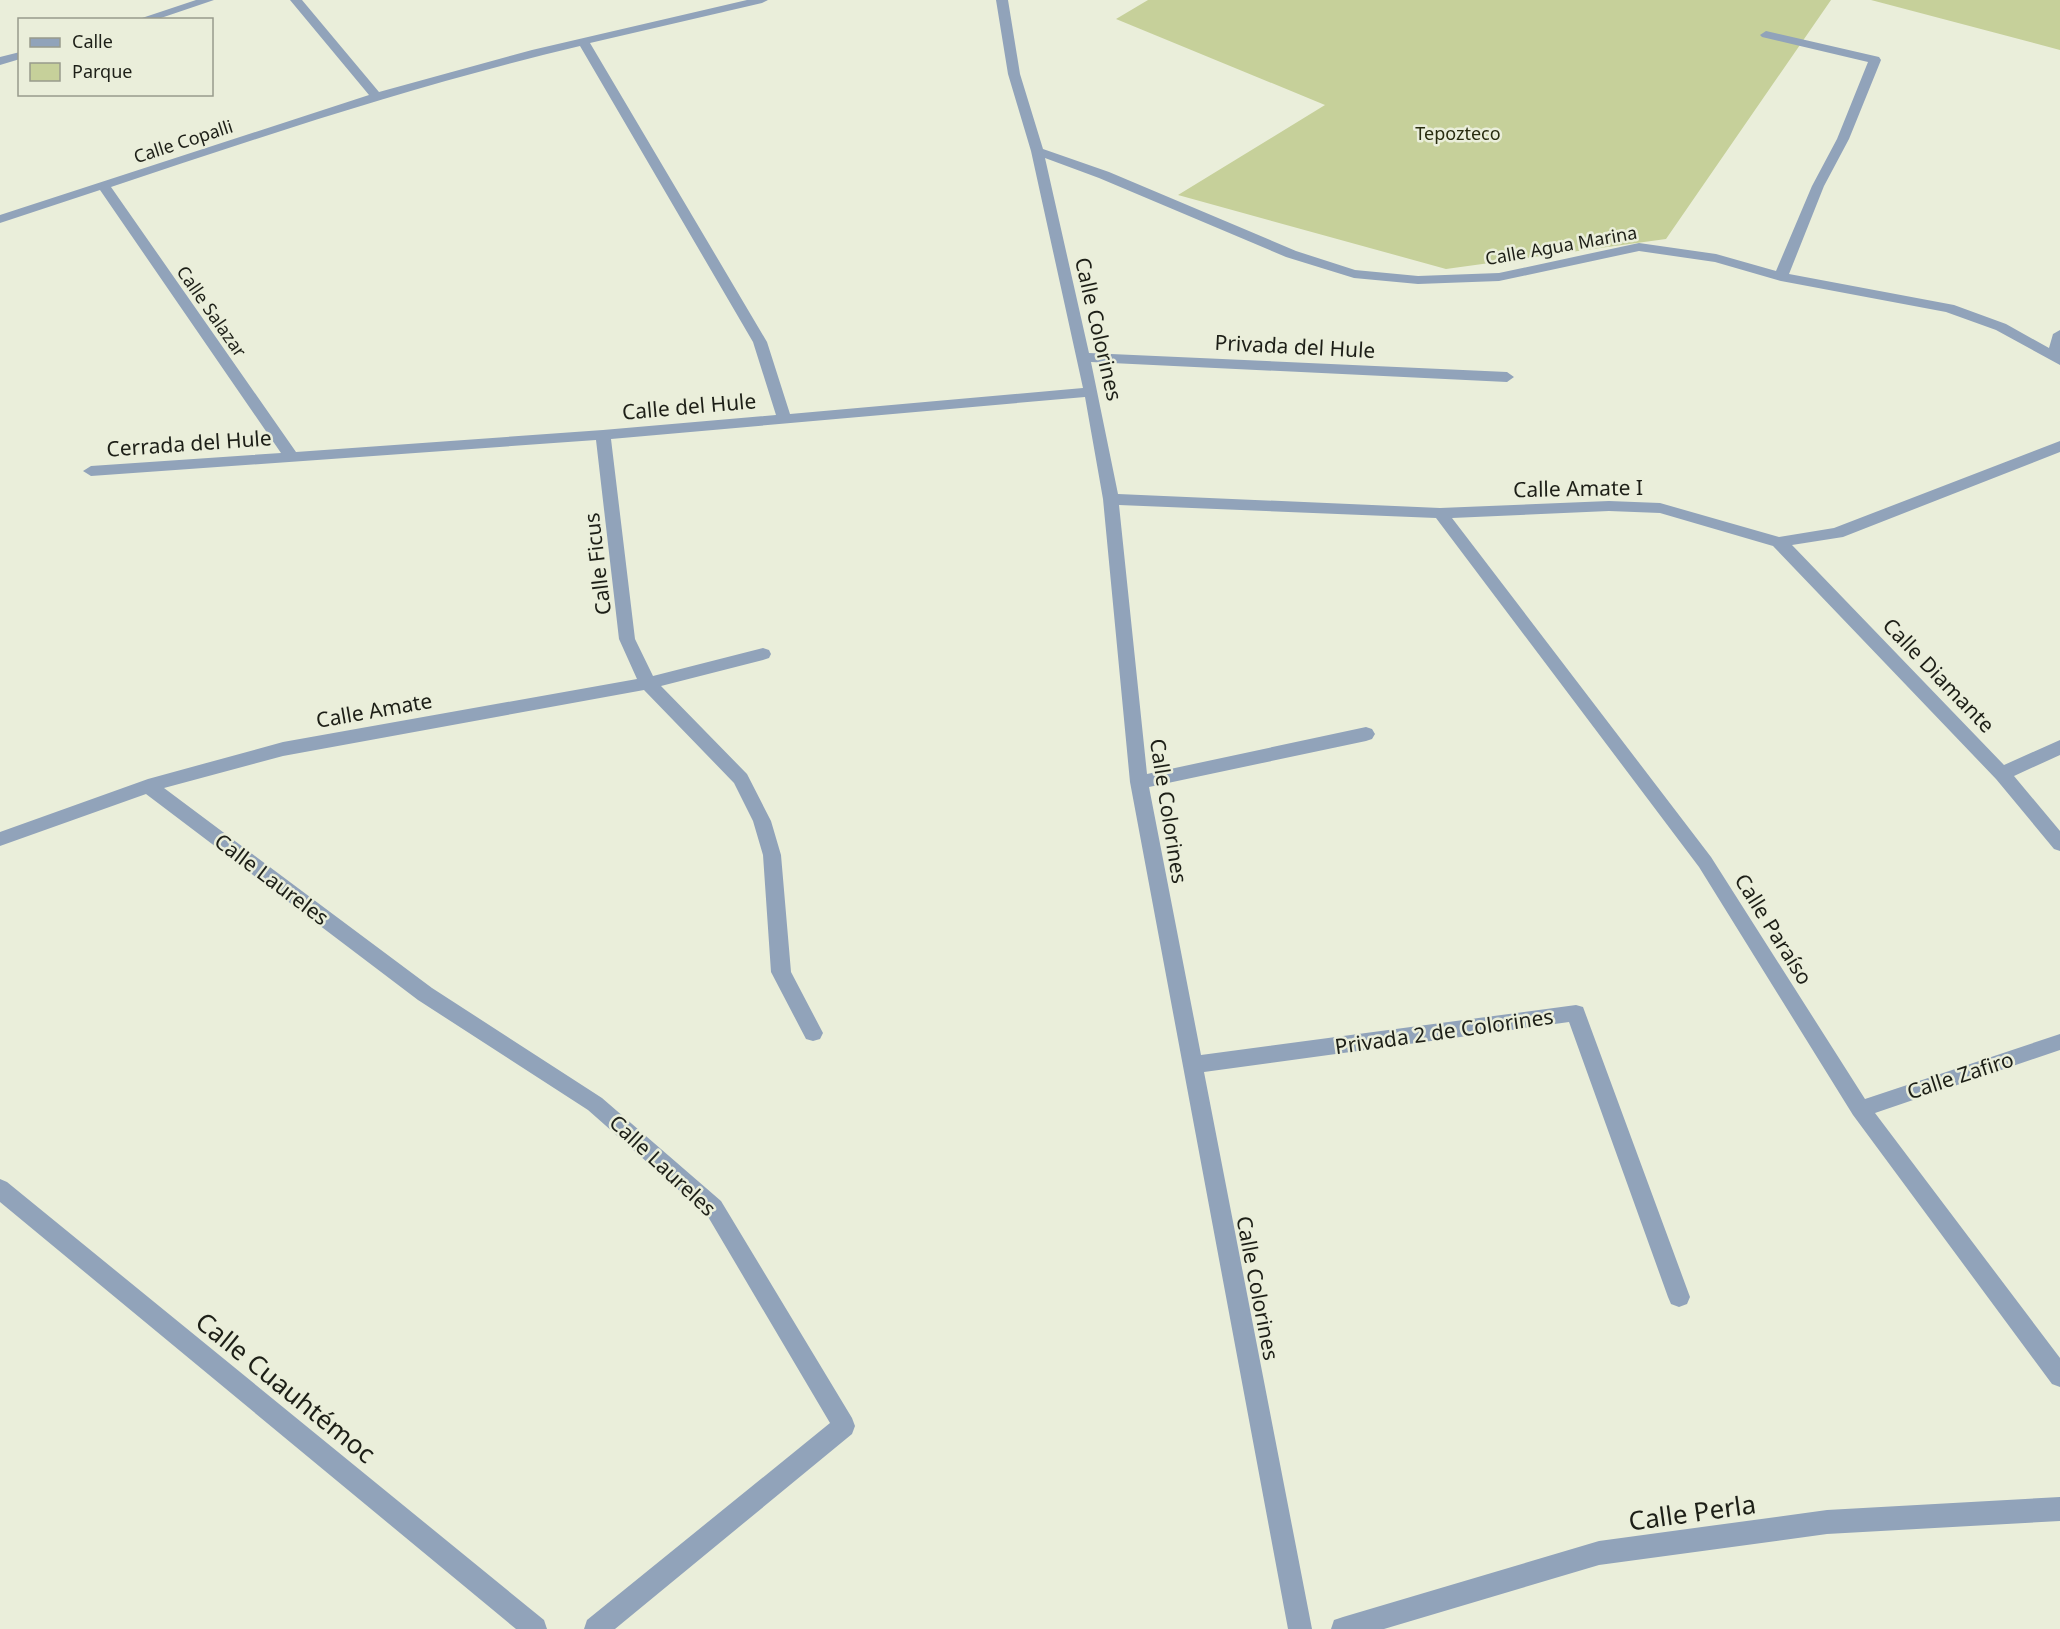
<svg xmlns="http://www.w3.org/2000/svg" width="2060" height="1629" font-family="'Noto Sans',sans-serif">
<rect width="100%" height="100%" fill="#eaeeda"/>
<!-- green -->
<path fill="#c6d09a" d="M1148,0H1831L1666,239L1446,269L1178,195L1325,105L1116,19Z
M1871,0H2060V50Z"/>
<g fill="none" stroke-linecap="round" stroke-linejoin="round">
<!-- minor -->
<path fill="#91a3ba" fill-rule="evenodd" d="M196,0H214L155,20H136Z
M290,0H302L379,92L532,50L747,0H768L762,3L590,43L767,342L790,414L1083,388L1031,151L1008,74L996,0H1008L1020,74L1043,149L1109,172L1296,251L1355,270L1418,276L1499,273L1639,243L1716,254L1776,271L1812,186L1837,139L1868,62L1762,37L1760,35L1766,31L1879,57L1881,60L1849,139L1824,186L1789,274L1954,305L2006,324L2049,348L2053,334L2060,330V365L1996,330L1946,312L1781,281L1715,262L1639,251L1499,281L1418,284L1354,278L1286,257L1099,178L1045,158L1089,353L1507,372L1514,377L1507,382L1091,362L1118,494L1440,508L1609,501L1660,503L1779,537L1834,528L2060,441V452L1843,537L1792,545L2004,765L2060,740V755L2014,776L2060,831V851L2054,849L1996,779L1773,546L1660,513L1609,511L1452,518L1711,857L1865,1099L2060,1034V1050L1875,1113L2060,1358V1387L2052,1384L1853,1115L1699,867L1436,518L1119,505L1147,774L1366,727L1372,729L1375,734L1372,739L1366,741L1149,787L1201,1055L1576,1005L1583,1007L1690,1297L1687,1304L1679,1307L1671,1304L1668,1297L1569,1022L1204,1072L1312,1629H1288L1130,782L1103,499L1085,397L611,439L635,639L653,676L763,648L769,650L771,654L769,658L763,660L661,686L747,774L771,821L781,855L791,972L823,1033L820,1039L813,1041L806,1039L771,972L763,855L753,821L734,783L644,690L283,756L164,788L432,988L602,1098L721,1201L852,1418L855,1426L852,1434L615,1629H584L587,1620L830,1423L707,1215L588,1110L418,1000L146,794L0,846V832L148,779L283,742L637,679L619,639L596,440L91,476L83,471L91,466L281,453L100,190L0,223V215L369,95ZM580,46L753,342L776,415L603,430L296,452L111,187C266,135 420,84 580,46Z
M20,52V59L0,65V57Z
M0,1179L7,1182L544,1620L547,1629H516L0,1202Z
M2060,1497V1521L1827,1534L1599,1565L1384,1629H1331L1334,1620L1343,1617L1599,1541L1827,1510Z"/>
</g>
<g text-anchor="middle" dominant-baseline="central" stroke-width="5" stroke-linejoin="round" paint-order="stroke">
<!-- far-park labels -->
<g font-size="18" fill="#282c0f" stroke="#eaeeda">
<text x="1458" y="133">Tepozteco</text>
</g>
<!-- far-street labels -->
<g font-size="18" fill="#1d1f17" stroke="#eaeeda">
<text transform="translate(183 141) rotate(-18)">Calle Copalli</text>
<text transform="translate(1561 245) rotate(-10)">Calle Agua Marina</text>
<text transform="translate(212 311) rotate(55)">Calle Salazar</text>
</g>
<!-- street labels -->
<g font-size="21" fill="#1d1f17" stroke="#eaeeda">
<text transform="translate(1099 329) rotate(77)">Calle Colorines</text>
<text transform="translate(1295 346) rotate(3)">Privada del Hule</text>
<text transform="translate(689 406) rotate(-5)">Calle del Hule</text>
<text transform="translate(189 443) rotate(-4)">Cerrada del Hule</text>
<text transform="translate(1578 488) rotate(-1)">Calle Amate I</text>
<text transform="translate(597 564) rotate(-97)">Calle Ficus</text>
<text transform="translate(1939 675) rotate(46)">Calle Diamante</text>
<text transform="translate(374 710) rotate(-10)">Calle Amate</text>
<text transform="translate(1169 811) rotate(81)">Calle Colorines</text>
<text transform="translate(272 879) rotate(37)">Calle Laureles</text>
<text transform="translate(1774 929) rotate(58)">Calle Paraíso</text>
<text transform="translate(1444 1031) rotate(-8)">Privada 2 de Colorines</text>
<text transform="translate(1960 1075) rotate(-18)">Calle Zafiro</text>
<text transform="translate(663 1165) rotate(43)">Calle Laureles</text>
<text transform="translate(1258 1288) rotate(79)">Calle Colorines</text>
</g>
<!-- near-street labels -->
<g font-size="26" fill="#1d1f17" stroke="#eaeeda">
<text transform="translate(286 1387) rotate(39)">Calle Cuauhtémoc</text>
<text transform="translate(1692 1512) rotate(-8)">Calle Perla</text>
</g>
</g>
<!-- legend -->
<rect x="18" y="18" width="195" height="78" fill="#eaeeda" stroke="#989b8c" stroke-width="1.5"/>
<rect x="30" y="38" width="30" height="9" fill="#91a3ba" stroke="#989b8c" stroke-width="1.5"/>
<text x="72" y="48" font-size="18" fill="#1d1f17">Calle</text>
<rect x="30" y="63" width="30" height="18" fill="#c6d09a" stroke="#989b8c" stroke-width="1.5"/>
<text x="72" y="78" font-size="18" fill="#1d1f17">Parque</text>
</svg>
